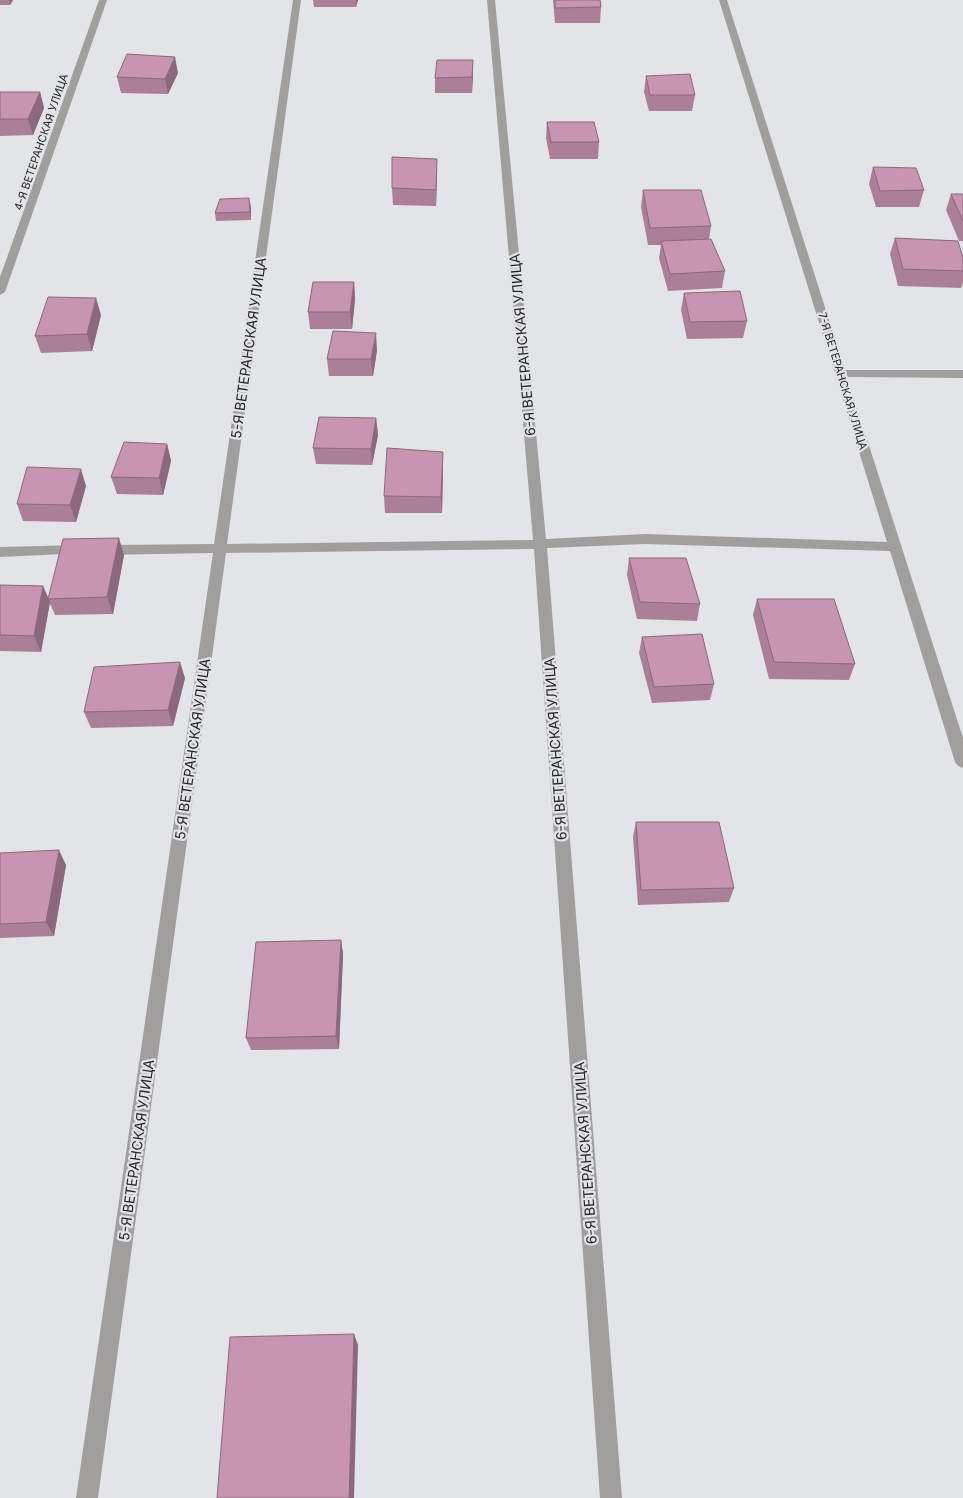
<svg xmlns="http://www.w3.org/2000/svg" width="963" height="1498" font-family="Inter,sans-serif">
<rect width="100%" height="100%" fill="#e3e4e7"/>
<g fill="none" stroke-linecap="round" stroke-linejoin="round">
<!-- minor -->
<path fill="#a09f9e" fill-rule="evenodd" d="M99,0H107L5,292L0,295V277Z
M293,0H301L227,544L533,540L487,0H495L546,539L645,534L887,542L719,0H727L845,370H963V378L847,377L963,738V768L958,766L955,762L890,551L645,544L547,548L622,1498H600L534,549L226,553L98,1498H76L213,553L104,555L99,553L97,550L99,547L104,545L214,544Z
M81,545L86,547L88,550L86,553L0,557V547Z"/>
</g>
<!-- wall -->
<path fill="#ab7f98" d="M0,0H13L10,5H0Z
M313,0H358L356,7H314Z
M553,0H600L601,7L600,23H555Z
M473,60L472,93H435V78Z
M178,73L168,94L121,93L117,77Z
M646,76L695,95L692,111H649L644,92Z
M0,92H40L44,108L33,135L0,136Z
M547,122L599,142L598,159H550L546,138Z
M873,167L924,190L919,207H876L869,184Z
M437,175L436,206L393,205L392,188Z
M643,190L711,226L709,239L725,271L722,288L668,291L659,258L661,245H648L641,207Z
M951,194H963V241H959L946,210Z
M251,207V220L216,221L215,213Z
M895,238L963,258V283L961,288L898,286L890,254Z
M354,282L355,299L352,329H310L308,312Z
M684,293L747,321L743,338L687,339L681,310Z
M101,315L92,351L41,353L35,336Z
M377,350L373,376H329L327,359Z
M376,418L378,435L372,465L316,464L313,448Z
M167,444L171,461L163,495L117,494L111,477Z
M443,469L442,513H385L384,496Z
M86,486L76,522L23,521L17,504Z
M124,555L113,614L55,615L48,599Z
M629,558L700,604L697,621L637,619L627,575Z
M0,585L43,586L50,602L41,652L0,651Z
M757,599L855,664L849,680L769,679L753,615Z
M642,637L714,684L710,700L652,703L639,653Z
M185,678L173,726L91,728L84,712Z
M636,822L734,888L729,902L638,905L633,837Z
M0,853L66,865L54,936L0,938Z
M341,940L343,954L339,1049L251,1050L246,1038Z"/>
<!-- shaded-wall -->
<path fill="#8b687c" d="M9,0H13L10,5Z
M356,0H358L356,7Z
M175,57L178,73L168,94L165,79Z
M473,60V76L472,93V77Z
M40,92L44,108L33,135L28,119Z
M437,159V175L436,206V190Z
M249,198L251,207V220L250,212Z
M354,282L355,299L352,329L350,312Z
M96,298L101,315L92,351L87,334Z
M376,333L377,350L373,376L371,359Z
M376,418L378,435L372,465L371,449Z
M167,444L171,461L163,495L159,478Z
M443,452V469L442,513L441,497Z
M81,469L86,486L76,522L70,505Z
M119,538L124,555L113,614L107,597Z
M43,586L50,602L41,652L34,636Z
M180,662L185,678L173,726L168,710Z
M59,850L66,865L54,936L46,922Z
M341,940L343,954L339,1049L336,1036Z
M354,1334L358,1345L354,1498H349Z"/>
<!-- building -->
<path fill="#c794b1" stroke="#8b687c" d="M555,0H600L601,7L555,8Z
M127,54L175,57L165,79L117,77Z
M437,60H473L472,77L435,78Z
M690,74L695,95H650L646,76Z
M0,92H40L28,119H0Z
M547,122H594L599,142H551Z
M392,157L437,159L436,190L392,188Z
M873,167L916,168L924,190L880,191Z
M643,190H701L711,226L650,228Z
M951,194H963V221Z
M249,198L250,212L215,213L220,199Z
M895,238L958,241L963,258V271L903,269Z
M711,239L725,271L670,274L661,241Z
M313,282H354L350,312H308Z
M740,291L747,321L690,322L684,293Z
M48,297L96,298L87,334L35,336Z
M333,331L376,333L371,359H327Z
M319,417L376,418L371,449L313,448Z
M124,442L167,444L159,478L111,477Z
M387,448L443,452L441,497L384,496Z
M27,467L81,469L70,505L17,504Z
M119,538L107,597L48,599L63,539Z
M629,558H686L700,604L640,602Z
M0,585L43,586L34,636L0,635Z
M757,599H834L855,664L774,662Z
M702,634L714,684L654,687L642,637Z
M180,662L168,710L84,712L94,667Z
M636,822H719L734,888L641,890Z
M59,850L46,922L0,924V853Z
M341,940L336,1036L246,1038L256,942Z
M354,1334L349,1498H217L230,1337Z"/>
<g text-anchor="middle" dominant-baseline="central" stroke-width="4.5" stroke-linejoin="round" paint-order="stroke">
<!-- far-street labels -->
<g font-size="11" fill="#262628" stroke="#e3e4e7">
<text transform="translate(41 142) rotate(-71)">4-Я ВЕТЕРАНСКАЯ УЛИЦА</text>
<text transform="translate(843 381) rotate(73)">7-Я ВЕТЕРАНСКАЯ УЛИЦА</text>
</g>
<!-- street labels -->
<g font-size="14" fill="#262628" stroke="#e3e4e7">
<text transform="translate(522 345) rotate(-95)">6-Я ВЕТЕРАНСКАЯ УЛИЦА</text>
<text transform="translate(248 348) rotate(-82)">5-Я ВЕТЕРАНСКАЯ УЛИЦА</text>
<text transform="translate(192 749) rotate(-82)">5-Я ВЕТЕРАНСКАЯ УЛИЦА</text>
<text transform="translate(555 749) rotate(-94)">6-Я ВЕТЕРАНСКАЯ УЛИЦА</text>
<text transform="translate(136 1150) rotate(-82)">5-Я ВЕТЕРАНСКАЯ УЛИЦА</text>
<text transform="translate(585 1153) rotate(-94)">6-Я ВЕТЕРАНСКАЯ УЛИЦА</text>
</g>
</g>
</svg>
